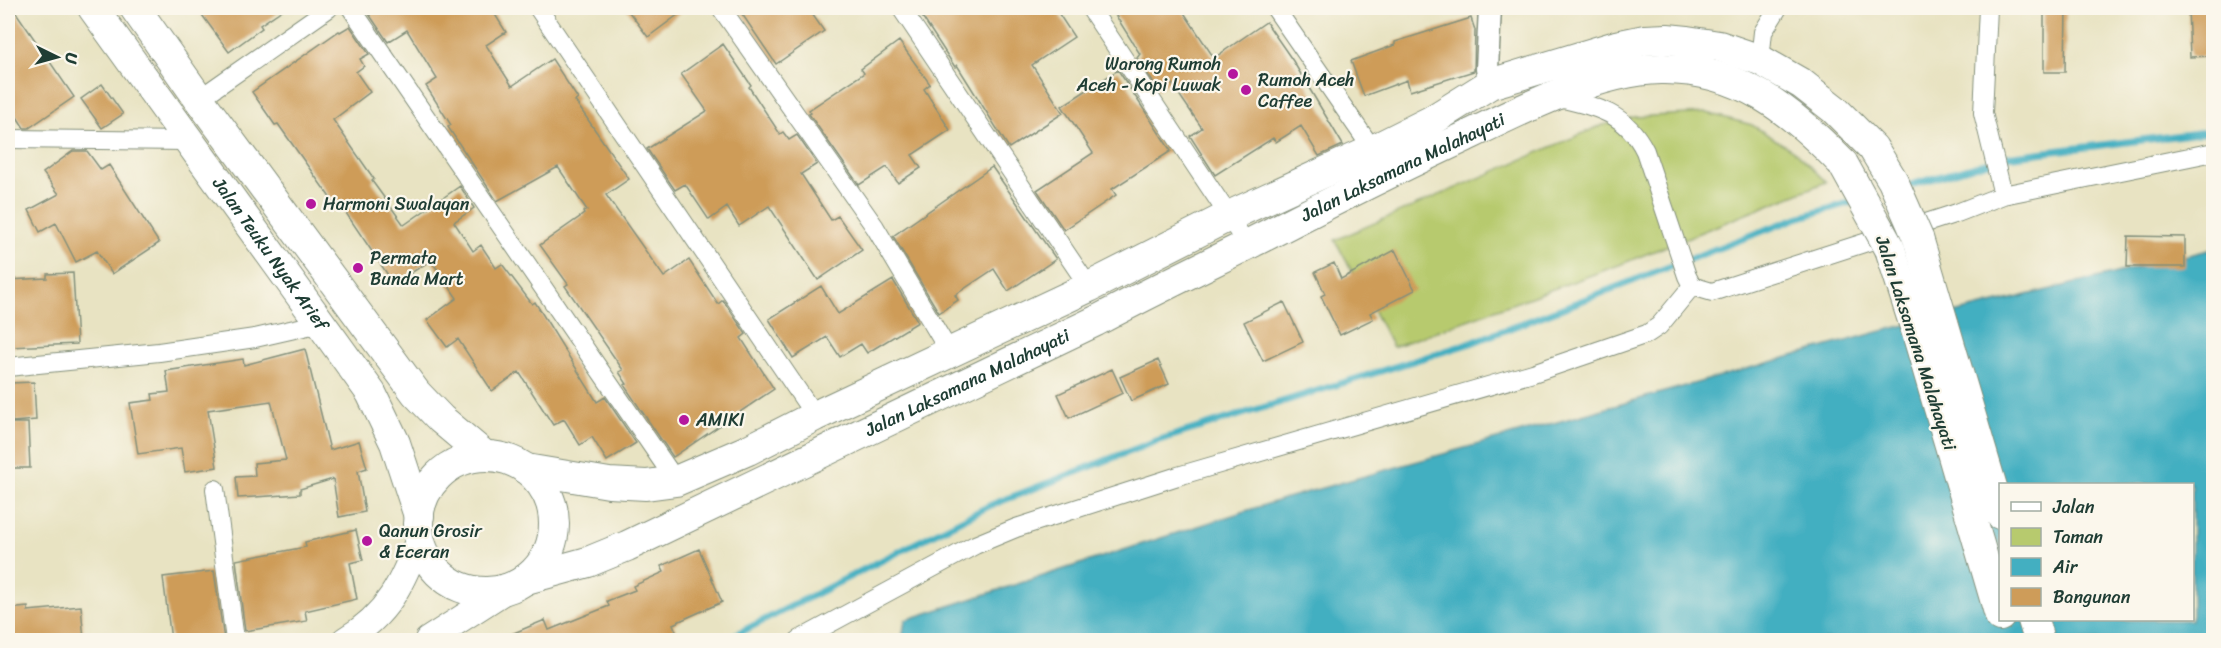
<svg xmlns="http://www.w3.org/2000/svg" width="2221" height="648" font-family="Sriracha,sans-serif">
<rect width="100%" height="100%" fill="#fbf7ec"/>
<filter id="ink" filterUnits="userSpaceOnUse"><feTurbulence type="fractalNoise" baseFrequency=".0167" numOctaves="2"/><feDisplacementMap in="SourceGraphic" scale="12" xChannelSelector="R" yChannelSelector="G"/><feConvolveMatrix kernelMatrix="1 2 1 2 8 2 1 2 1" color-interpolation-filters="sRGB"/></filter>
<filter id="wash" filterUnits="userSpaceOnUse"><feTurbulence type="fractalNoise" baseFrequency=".008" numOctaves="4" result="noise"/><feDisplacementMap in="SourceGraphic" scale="24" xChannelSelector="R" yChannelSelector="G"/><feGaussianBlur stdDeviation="1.35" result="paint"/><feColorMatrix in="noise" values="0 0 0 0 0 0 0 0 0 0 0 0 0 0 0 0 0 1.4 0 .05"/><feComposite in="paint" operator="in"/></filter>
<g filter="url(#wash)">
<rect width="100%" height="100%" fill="#e8e3c2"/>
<!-- green -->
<path fill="#b7ca6e" stroke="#6b8451" stroke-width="1.5" d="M1707,113L1752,125L1797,153L1826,182L1619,265L1393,347L1335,240L1600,126L1634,117Z"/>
<!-- water -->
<path fill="#43afc1" stroke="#31767a" stroke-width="1.5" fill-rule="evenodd" d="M2213,249V640H902L905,620L1283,499L1878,332ZM2000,484H2192V620H2000Z"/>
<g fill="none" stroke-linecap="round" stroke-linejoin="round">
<!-- stream -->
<path stroke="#43afc1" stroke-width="7" d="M1904,187L2006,157L2214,131
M725,640L991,505L1156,441L1471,343L1794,219L1855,201"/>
</g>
<g id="blocks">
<!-- building -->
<path fill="#ce9c59" d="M8,8H13L74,97L29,128H24L8,103Z
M197,8H285L260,25L262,28L229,52Z
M380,8H491L506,32L486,45L512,86L552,59L578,99L575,101L629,179L606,195L664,277L689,260L718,304L723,300L746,334L741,338L774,389L673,457L624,385L627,384L619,372L623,370L565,286L568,284L540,245L584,214L583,212L587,210L558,167L497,201L448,127L451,125L426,86L437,79L407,30L388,42L369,14Z
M626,8H687L648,37Z
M738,8H808L824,31L776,64Z
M932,8H1055L1074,37L1032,65L1063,113L1009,148L957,65L955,67L921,15Z
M1111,8H1181L1214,58L1266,22L1293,61L1343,145L1319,156L1301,126L1276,142L1273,138L1215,175L1190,136L1202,128L1170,81L1158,90L1137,58L1140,54Z
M2044,8H2066L2065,72H2044Z
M2188,8H2214V56L2190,57Z
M1471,18L1475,30L1474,71L1410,91L1407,80L1364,96L1351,61L1395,45V42Z
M350,26L369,54L360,59L364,66L356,72L370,92L333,120L374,179L372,181L404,225L460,186L474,208L454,222L473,251L481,245L496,268L502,264L532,304L535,302L597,402L605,397L636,443L607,461L592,437L580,445L564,419L553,425L519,372L492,391L458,339L447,347L427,320L457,298L431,260L394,284L340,204L336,206L278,124L275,125L252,92L339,31L340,32Z
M899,41L930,84L924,89L950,130L912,155L921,168L898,183L887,167L859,185L809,114L811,113L809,110L864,73L861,69Z
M723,44L751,85L749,87L780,134L783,132L789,140L797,135L817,164L801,174L831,220L838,216L862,250L818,280L769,206L739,226L727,207L709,220L685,184L675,190L647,149L707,111L681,74Z
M1118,70L1171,151L1112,189L1116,195L1064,230L1037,190L1093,153L1062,106Z
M102,84L123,114L102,128L81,99Z
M73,151H87L101,170L109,165L159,243L112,274L97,251L76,262L56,223L40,232L29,210L59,194L43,173Z
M992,167L1056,259L1008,291L994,269L955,295L958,300L939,313L893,236Z
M2128,236L2185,237V267H2127Z
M1395,250L1415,290L1370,313L1373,319L1340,335L1321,296L1325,294L1315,272L1334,263L1341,279Z
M73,273L77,344L9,347L8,280L47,278V274Z
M893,280L918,322L867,353L861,344L840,357L827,337L793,358L769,319L821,286L838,314Z
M1284,302L1303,342L1263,361L1244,322Z
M305,349L330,450L359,441L367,468L358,471L365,512L339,517L333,479L300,489V494L238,498L236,477L255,476L254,463L286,460L271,401L208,410L217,467L185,472L181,448L138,454L130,403L153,400L152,394L169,392L166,371L243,359L244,365Z
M1158,360L1169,384L1131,401L1120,377Z
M1112,369L1123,393L1069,418L1058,394Z
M34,382L36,420L12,422L10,383Z
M8,423H28L30,468H8Z
M356,530L363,560L350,563L357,599L305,611L307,621L245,631L236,560L306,547L305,542Z
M699,549L722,602L673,624L677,634L662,640H497L545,620L549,630L609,606L607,601L635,590L633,586L664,572L661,566Z
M214,571L224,640H171L163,577Z
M81,606L84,640H8V609L28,607V611Z"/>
</g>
</g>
<g filter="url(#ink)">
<use href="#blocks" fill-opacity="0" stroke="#84907b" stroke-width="1.5"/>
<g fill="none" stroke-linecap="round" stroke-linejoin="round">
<!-- minor casing -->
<g stroke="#84907b" stroke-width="20">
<path id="minor" d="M351,8L676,481
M538,8L815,416
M721,8L875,227L950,353
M901,8L1089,287
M1090,8L1229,216L1246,244
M1275,8L1373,150
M1988,8L1983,113L2003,195
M1760,60L1763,32L1778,8
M1555,97C1594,106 1626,112 1645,151L1687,276L1692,286L1712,292L1957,213L2003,195L2214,152
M199,99L329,8
M8,139L188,141
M8,367L159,352L255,338L321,323
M215,489L235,640
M799,640L975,545L1016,528L1178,476L1533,373L1647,334L1659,326L1692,286"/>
</g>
<!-- tertiary casing -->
<g stroke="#84907b" stroke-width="25">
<path id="tertiary" d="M1490,84L1487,69L1490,8"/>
</g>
<!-- secondary casing -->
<g stroke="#84907b" stroke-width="28">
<path id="secondary" d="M345,640C388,615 403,582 420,536
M428,640L509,588"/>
</g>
<!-- trunk casing -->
<g stroke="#84907b" stroke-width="32">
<g id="trunk">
<path id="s1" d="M93,8L371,393L395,443L419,516"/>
<path d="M135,8L199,99L416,393L441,419L485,456"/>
<path d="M1918,238L2000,514"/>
<path d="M1890,249L1917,333L2000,616"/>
<circle cx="486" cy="524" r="68"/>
<path d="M526,469L609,483L646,485L676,481L748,450L815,416L1089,287L1229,216L1373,150L1431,121L1490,84L1616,46L1645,40L1667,39L1687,41L1719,46L1760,60L1802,84L1834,109L1873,148"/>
<path id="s2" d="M526,579L588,562L627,546L1096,321C1163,285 1231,254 1298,219C1353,191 1409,163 1465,137C1520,110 1599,70 1661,69C1740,68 1791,110 1843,164"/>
<path d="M2033,620L2039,640"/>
</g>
</g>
<!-- minor -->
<use href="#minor" stroke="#fff" stroke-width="18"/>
<!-- tertiary -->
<use href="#tertiary" stroke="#fff" stroke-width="22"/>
<!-- secondary -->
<use href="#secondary" stroke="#fff" stroke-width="26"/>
<!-- trunk -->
<use href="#trunk" stroke="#fff" stroke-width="30"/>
<!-- trunk-bridge casing -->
<g stroke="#84907b" stroke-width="32" stroke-linecap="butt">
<path id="trunk-bridge" d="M1873,148L1893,181L1918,238
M1843,164L1890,249"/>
</g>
<!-- trunk-bridge -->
<use href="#trunk-bridge" stroke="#fff" stroke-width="30"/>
</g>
</g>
<!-- markers -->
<g fill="#b5179e" stroke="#fbf7ec" stroke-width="2">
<circle cx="1233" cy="74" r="6"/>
<circle cx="1246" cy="90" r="6"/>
<circle cx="311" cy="204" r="6"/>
<circle cx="358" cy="268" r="6"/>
<circle cx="684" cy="420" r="6"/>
<circle cx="367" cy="541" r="6"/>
</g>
<g text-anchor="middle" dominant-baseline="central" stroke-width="4.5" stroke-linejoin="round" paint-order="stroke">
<!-- poi labels -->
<g font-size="18" fill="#1f3d34" stroke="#fbf7ec" text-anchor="start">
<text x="1221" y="64" text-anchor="end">Warong Rumoh<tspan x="1221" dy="21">Aceh - Kopi Luwak</tspan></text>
<text x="1258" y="80">Rumoh Aceh<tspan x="1258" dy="21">Caffee</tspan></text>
<text x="323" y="204">Harmoni Swalayan</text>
<text x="370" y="258">Permata<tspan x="370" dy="21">Bunda Mart</tspan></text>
<text x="696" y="420">AMIKI</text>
<text x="379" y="531">Qanun Grosir<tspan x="379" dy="21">&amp; Eceran</tspan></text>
</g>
<!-- street labels -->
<g font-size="18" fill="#1f3d34" stroke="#fbf7ec">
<text stroke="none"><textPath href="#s2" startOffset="970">Jalan Laksamana Malahayati</textPath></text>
<text stroke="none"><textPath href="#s1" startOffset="303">Jalan Teuku Nyak Arief</textPath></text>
<text transform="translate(1916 343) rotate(72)">Jalan Laksamana Malahayati</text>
<text stroke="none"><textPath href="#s2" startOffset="484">Jalan Laksamana Malahayati</textPath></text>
</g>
</g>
<!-- margin -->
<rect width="2221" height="648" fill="none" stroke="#fbf7ec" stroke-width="30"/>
<!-- legend -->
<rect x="1999" y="483" width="195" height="138" fill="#fbf7ec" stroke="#a3ada2" stroke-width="1.5"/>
<rect x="2011" y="502" width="30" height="9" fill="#ffffff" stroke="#a3ada2" stroke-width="1.5"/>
<text x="2053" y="513" font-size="18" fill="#1f3d34">Jalan</text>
<rect x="2011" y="528" width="30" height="18" fill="#b7ca6e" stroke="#a3ada2" stroke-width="1.5"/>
<text x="2053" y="543" font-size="18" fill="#1f3d34">Taman</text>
<rect x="2011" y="558" width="30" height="18" fill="#43afc1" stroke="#a3ada2" stroke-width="1.5"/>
<text x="2053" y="573" font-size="18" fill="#1f3d34">Air</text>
<rect x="2011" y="588" width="30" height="18" fill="#ce9c59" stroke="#a3ada2" stroke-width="1.5"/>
<text x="2053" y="603" font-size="18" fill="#1f3d34">Bangunan</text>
<!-- north arrow -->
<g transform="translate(57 57) rotate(95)" stroke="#fbf7ec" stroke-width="4.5" paint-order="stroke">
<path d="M0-4.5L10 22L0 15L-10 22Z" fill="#1f3d34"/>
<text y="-9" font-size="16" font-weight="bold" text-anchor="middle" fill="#1f3d34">U</text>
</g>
</svg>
